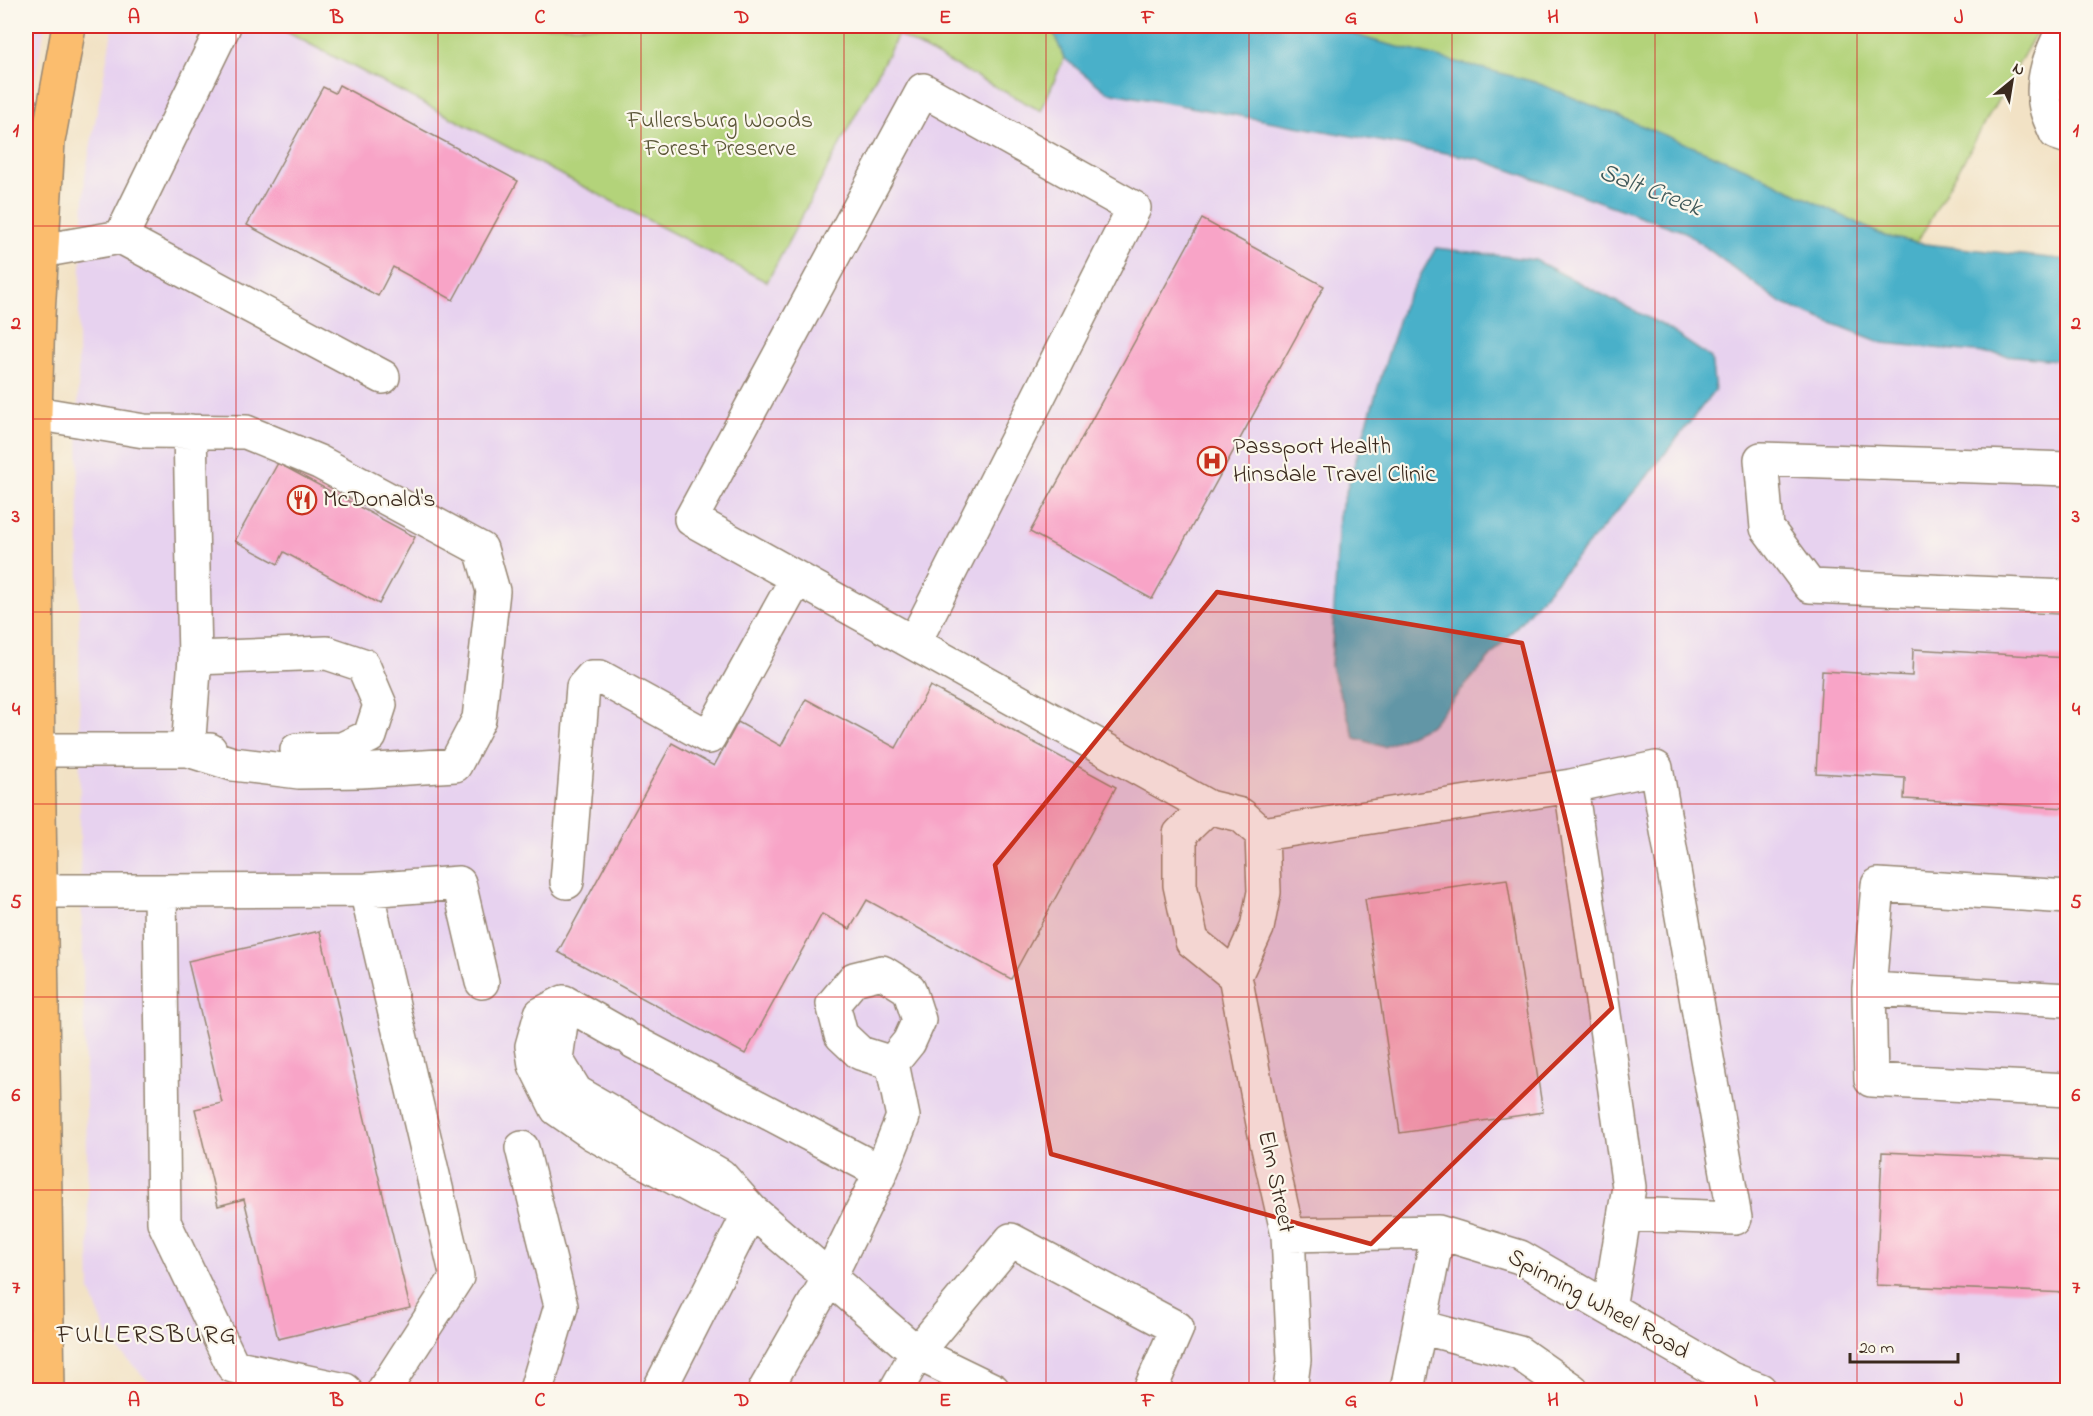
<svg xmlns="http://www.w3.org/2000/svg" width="2093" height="1416" font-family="'Indie Flower',sans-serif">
<rect width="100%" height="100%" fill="#fbf7ec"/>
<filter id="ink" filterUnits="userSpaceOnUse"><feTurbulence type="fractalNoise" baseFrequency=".0167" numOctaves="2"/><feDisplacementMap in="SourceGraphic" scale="12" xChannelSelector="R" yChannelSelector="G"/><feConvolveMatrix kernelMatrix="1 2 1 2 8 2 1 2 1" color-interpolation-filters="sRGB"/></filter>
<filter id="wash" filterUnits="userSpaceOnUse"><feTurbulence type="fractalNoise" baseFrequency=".008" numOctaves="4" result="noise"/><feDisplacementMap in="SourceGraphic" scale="24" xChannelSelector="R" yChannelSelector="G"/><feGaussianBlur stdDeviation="1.35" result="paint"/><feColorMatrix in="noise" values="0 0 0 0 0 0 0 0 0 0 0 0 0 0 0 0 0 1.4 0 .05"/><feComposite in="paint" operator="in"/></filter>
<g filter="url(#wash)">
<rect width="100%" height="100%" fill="#f2e2c5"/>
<!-- built -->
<path fill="#e7d2ef" d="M26,26H45L26,122Z
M113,26H275L767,281L898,35L1040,111L1064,58L1107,92L1479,159L1685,232L1781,303L1883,343L2067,361V1390H165L151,1384L109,1340L90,1291L80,838L78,335L85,176Z"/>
<!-- green -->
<path fill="#b3d37a" stroke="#777e4c" stroke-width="1.5" d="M275,26H1078L1041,111L898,35L767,282Z
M1329,26H2040L1917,243L1884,236L1375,41Z"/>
<!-- water -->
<path fill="#4ab0c9" stroke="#426d74" stroke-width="1.5" d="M1051,26H1329L1375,41L1535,82L1745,168L1884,236L1917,243L2067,260V361L1883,343L1781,303L1685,232L1479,159L1107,92L1064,58Z
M1436,248L1535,260L1662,325L1711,358L1715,390L1645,479L1431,725L1384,747L1355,738L1331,667L1339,515L1403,305Z"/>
<g id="blocks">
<!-- building -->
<path fill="#f8a4c7" d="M339,85L518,181L453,300L393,267L378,296L247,225L323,87L335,93Z
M1202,219L1324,286L1152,599L1030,532Z
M278,463L415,537L379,604L284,552L278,564L235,541Z
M1913,649L2068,658V808L1904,799L1905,778L1816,773L1822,671L1912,676Z
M930,686L1116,787L1011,979L867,900L850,929L822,914L745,1054L558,952L672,743L714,766L738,722L781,746L806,699L896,748Z
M1507,879L1543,1112L1400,1133L1365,899Z
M320,931L410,1308L278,1339L244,1199L218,1206L195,1109L222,1103L188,961Z
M1882,1152L2068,1160V1293L1876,1285Z"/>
</g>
</g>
<g filter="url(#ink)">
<use href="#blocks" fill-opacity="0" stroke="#968672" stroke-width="1.5"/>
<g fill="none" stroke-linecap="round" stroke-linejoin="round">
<!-- minor casing -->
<g stroke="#968672" stroke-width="36">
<path id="minor" d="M2065,26C2052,51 2038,82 2047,111C2049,118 2053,126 2056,133L2068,137
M121,237L383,377
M41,251L121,237L224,26
M35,413L144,431L246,432L319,462L481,549L493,591L479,719L455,765L361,771L299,772L233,764L188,750
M190,431L195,658
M2068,469L1761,459L1767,528L1810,586L2068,597
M914,643L1134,208L923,90L691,519L1208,807
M38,750H210
M188,750L195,658L327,653L363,665L380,705L370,736L342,749L297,750
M1571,786L1656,768L1735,1218L1625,1214
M1262,834L1571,786L1629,1187L1609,1308
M567,882L583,687L592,677H600L709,737L797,578
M366,890L457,1277L384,1390
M26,891H160L164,1222L233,1366L345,1390
M160,891L366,890L459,883L482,982
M2068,897L1878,885L1869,989L2068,1000
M1235,976L1192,941L1180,885V834L1208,807L1241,815L1262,834L1264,892L1257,928L1235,976L1265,1134L1288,1235L1294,1360L1290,1390
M1869,989L1871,1080L2068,1090
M564,1002L541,1014L532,1046L535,1065L557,1109L593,1134L708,1196L751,1210
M564,1002L556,1059L576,1092L720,1175L751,1210
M564,1002L622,1035
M634,1042L881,1172L829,1278L765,1390
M522,1148L561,1306L536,1390
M881,1172L903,1117L892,1063L860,1053L841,1035L833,1004L854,979L882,972L909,989L919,1020L909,1042L892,1063
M1288,1235L1438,1232L1520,1257L1731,1379L1760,1390
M1420,1327L1519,1353L1572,1390
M659,1390L751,1210L917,1353L1011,1240L1177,1328L1150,1390
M896,1390L917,1353L993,1390
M1407,1390L1438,1232"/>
</g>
<!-- major casing -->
<g stroke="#968672" stroke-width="36">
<path id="major" d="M48,1390L37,681L35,413L38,315L48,141L69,26"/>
</g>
<!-- minor -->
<use href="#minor" stroke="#fff" stroke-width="33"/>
<!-- major -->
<use href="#major" stroke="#fbbd6e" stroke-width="33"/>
</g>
</g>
<!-- marked area -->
<path fill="#c8321e" fill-opacity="0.2" stroke="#c8321e" stroke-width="4.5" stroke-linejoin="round" d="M1217,592L1522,643L1612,1008L1371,1244L1051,1154L995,865Z"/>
<!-- grid -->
<path fill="none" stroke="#d62828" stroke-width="1.5" stroke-opacity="0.55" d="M236,26V1390M438,26V1390M641,26V1390M844,26V1390M1046,26V1390M1249,26V1390M1452,26V1390M1655,26V1390M1857,26V1390M26,226H2068M26,419H2068M26,612H2068M26,804H2068M26,997H2068M26,1190H2068"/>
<!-- icons -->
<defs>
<g id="hospital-ring" transform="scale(1.5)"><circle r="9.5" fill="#fbf7ec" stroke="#c8321e" stroke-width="1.5"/><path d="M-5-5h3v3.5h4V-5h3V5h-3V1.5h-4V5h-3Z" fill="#c8321e"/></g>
<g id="restaurant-ring" transform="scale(1.5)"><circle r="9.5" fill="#fbf7ec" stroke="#c8321e" stroke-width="1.5"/><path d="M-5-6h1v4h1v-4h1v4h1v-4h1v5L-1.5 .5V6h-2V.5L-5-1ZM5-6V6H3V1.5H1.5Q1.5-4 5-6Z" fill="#c8321e"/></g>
</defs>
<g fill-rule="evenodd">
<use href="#hospital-ring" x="1212" y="461"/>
<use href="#restaurant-ring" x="302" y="500"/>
</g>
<g text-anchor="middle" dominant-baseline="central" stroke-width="4.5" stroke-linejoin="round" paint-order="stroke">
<!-- park labels -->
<g font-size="24" fill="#595435" stroke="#fbf7ec">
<text x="720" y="121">Fullersburg Woods<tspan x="720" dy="28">Forest Preserve</tspan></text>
</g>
<!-- poi labels -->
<g font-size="24" fill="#3b2a1e" stroke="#fbf7ec" text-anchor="start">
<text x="1233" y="447">Passport Health<tspan x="1233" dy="28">Hinsdale Travel Clinic</tspan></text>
<text x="323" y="500">McDonald's</text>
</g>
<!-- street labels -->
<g font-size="24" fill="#3b2a1e" stroke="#fbf7ec">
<text transform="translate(1275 1182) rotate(78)">Elm Street</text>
<text transform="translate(1598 1305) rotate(29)">Spinning Wheel Road</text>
</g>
<!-- water labels -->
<g font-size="26" font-style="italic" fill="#40595a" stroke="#fbf7ec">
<text transform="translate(1650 191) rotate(21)">Salt Creek</text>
</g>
<!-- neighbourhood labels -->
<g font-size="26" letter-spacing="1.5" fill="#3b2a1e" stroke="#fbf7ec">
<text x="147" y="1336">FULLERSBURG</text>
</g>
</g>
<!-- margin -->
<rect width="2093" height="1416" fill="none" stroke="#fbf7ec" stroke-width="66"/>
<!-- north arrow -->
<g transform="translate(2012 81) rotate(30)" stroke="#fbf7ec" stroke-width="4.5" paint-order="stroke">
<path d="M0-4.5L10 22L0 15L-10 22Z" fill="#3b2a1e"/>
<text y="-9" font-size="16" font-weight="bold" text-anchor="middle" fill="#3b2a1e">N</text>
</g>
<!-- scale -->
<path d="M1850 1353v9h108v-9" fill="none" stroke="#3b2a1e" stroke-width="3"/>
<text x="1859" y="1353" font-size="18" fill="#3b2a1e" stroke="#fbf7ec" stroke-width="4.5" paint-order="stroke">20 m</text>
<rect x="33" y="33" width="2027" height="1350" fill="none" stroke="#d62828" stroke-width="2"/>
<g font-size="20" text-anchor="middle" font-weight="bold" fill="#d62828">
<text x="134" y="23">A</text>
<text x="337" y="23">B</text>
<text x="540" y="23">C</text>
<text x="742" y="23">D</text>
<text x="945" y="23">E</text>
<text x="1148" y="23">F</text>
<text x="1351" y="23">G</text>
<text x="1553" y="23">H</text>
<text x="1756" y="23">I</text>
<text x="1959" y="23">J</text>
<text x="16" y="136">1</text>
<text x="2076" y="136">1</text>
<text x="16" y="329">2</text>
<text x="2076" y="329">2</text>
<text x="16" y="522">3</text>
<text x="2076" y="522">3</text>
<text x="16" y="715">4</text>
<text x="2076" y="715">4</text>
<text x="16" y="908">5</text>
<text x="2076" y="908">5</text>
<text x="16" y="1101">6</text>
<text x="2076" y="1101">6</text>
<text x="16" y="1293">7</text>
<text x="2076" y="1293">7</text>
<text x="134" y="1406">A</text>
<text x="337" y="1406">B</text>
<text x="540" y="1406">C</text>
<text x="742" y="1406">D</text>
<text x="945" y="1406">E</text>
<text x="1148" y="1406">F</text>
<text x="1351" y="1406">G</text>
<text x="1553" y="1406">H</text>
<text x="1756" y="1406">I</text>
<text x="1959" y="1406">J</text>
</g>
</svg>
